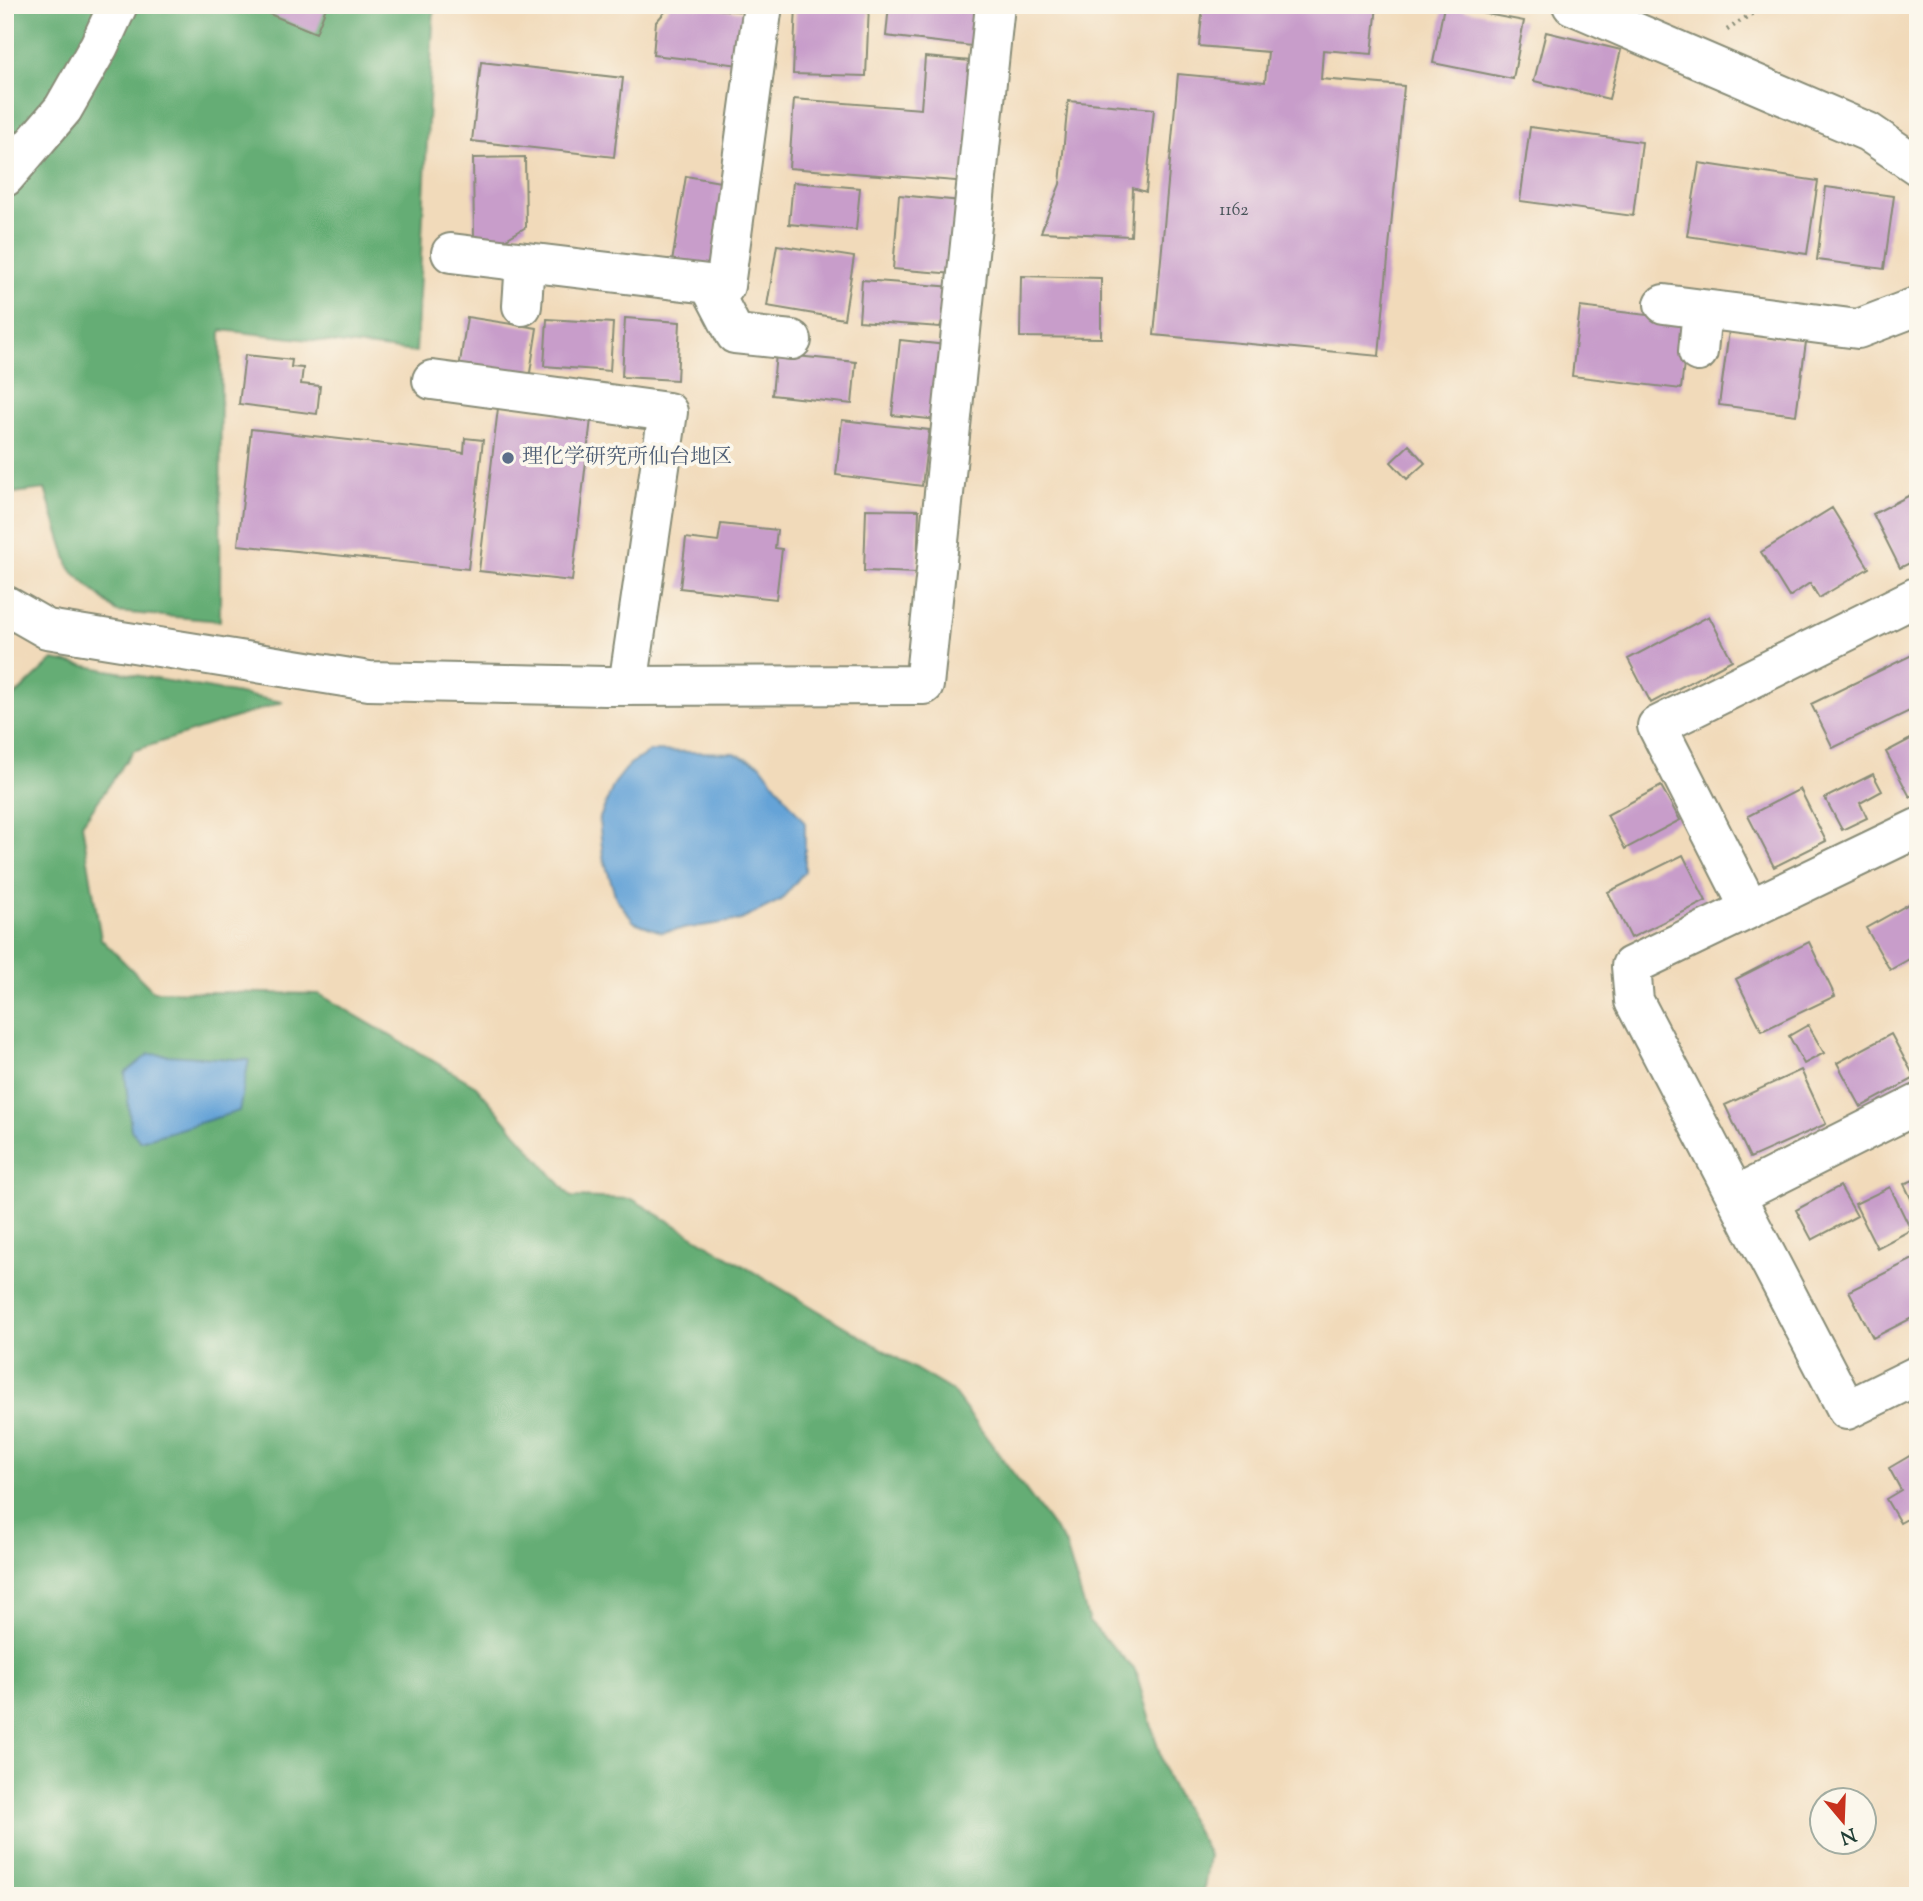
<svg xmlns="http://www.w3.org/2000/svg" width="1923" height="1901" font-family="'Sorts Mill Goudy','Noto Serif JP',serif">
<rect width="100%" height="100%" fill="#fbf7ec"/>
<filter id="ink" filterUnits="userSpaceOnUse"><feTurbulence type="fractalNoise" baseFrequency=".0143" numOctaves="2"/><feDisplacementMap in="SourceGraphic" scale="14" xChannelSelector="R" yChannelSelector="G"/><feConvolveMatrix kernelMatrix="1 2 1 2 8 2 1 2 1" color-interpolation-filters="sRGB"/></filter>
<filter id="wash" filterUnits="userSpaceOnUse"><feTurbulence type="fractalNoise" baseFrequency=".00686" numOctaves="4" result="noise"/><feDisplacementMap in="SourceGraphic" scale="28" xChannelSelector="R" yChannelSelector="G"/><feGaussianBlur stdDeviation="1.57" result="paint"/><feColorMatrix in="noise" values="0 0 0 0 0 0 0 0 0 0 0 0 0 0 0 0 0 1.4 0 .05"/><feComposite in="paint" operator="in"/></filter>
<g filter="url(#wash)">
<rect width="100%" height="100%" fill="#f1daba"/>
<!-- forest -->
<path fill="#65ad75" stroke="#427554" stroke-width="2" d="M5,5H434L416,352L221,330L220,621L117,612L70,569L45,489L5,494Z
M53,660L283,702L133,751L82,824L101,939L153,991L319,994L476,1086L571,1197L632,1199L952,1391L1065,1543L1089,1622L1135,1670L1167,1778L1209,1855L1203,1896H5V705Z"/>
<!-- water -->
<path fill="#65a3d7" stroke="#427086" stroke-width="2" d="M651,751L734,753L760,764L805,823V871L781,900L741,920L689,928L661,932L634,922L616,898L603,856L599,820L614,784L630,764Z
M149,1054L249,1060L239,1111L140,1141L131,1130L125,1073Z"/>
<g id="blocks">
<!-- building -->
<path fill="#c89dca" d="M247,5H327L316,33Z
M671,5L747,12L740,65L653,55L656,22Z
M796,5H869L866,76L793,74Z
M889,5H994L989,48L886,36Z
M1203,5H1377L1372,54L1323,50L1321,79L1404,86L1379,356L1154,335L1178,74L1265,82L1268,52L1199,46Z
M1444,6L1524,21L1513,79L1433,63Z
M1546,32L1621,50L1609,99L1534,81Z
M925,57L971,61L968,182L789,168L794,99L921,109Z
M481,62L623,78L614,157L472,141Z
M1068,101L1154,109L1146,192L1133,188L1131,236L1041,232L1060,184Z
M1530,127L1642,142L1633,216L1520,201Z
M525,157L526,227L496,245L474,237L473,158Z
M1699,163L1818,181L1807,254L1687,236Z
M686,176L726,183L713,268L672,262Z
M793,182L860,188L856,230L789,224Z
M1826,187L1894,196L1884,269L1817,260Z
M899,195L961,201L955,274L893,269Z
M777,245L854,257L844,319L767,306Z
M1021,276L1101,278V338L1020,337Z
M862,280L954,287L940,327L859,321Z
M1580,307L1689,320L1681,389L1572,376Z
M467,317L537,328L529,379L459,369Z
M625,318L680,322L677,380L622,377Z
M547,319L613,323L610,371L544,366Z
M1729,331L1806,342L1796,415L1719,405Z
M900,340L946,345L938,420L892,415Z
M776,354L856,362L852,404L772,395Z
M245,355L292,360L291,367L303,368L301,384L320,386L317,414L239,404Z
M498,408L591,419L572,581L479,571Z
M842,420L929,430L922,486L836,475Z
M251,429L464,453L465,438L483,440L468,569L238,545Z
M1409,445L1425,463L1407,479L1391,462Z
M1918,491V559L1900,568L1873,514Z
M1832,508L1869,568L1819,598L1810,583L1789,597L1761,552Z
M866,509L919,510L917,573L864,571Z
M721,524L777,530L775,548L782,549L776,599L680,588L686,538L718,542Z
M1709,616L1732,660L1651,703L1628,659Z
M1916,653L1918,707L1833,748L1811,704Z
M1918,735V793L1910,797L1886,752Z
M1873,774L1882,791L1860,803L1867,818L1842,830L1825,798Z
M1661,786L1680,820L1625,849L1607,815Z
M1800,789L1826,841L1774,867L1748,816Z
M1683,855L1706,901L1631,938L1608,892Z
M1918,899V954L1890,970L1866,928Z
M1809,942L1835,996L1762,1031L1736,979Z
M1808,1025L1824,1053L1804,1064L1789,1036Z
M1891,1034L1915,1078L1861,1107L1837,1063Z
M1801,1070L1826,1124L1750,1158L1725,1105Z
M1918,1178V1213L1904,1184Z
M1840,1186L1857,1216L1812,1240L1796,1210Z
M1890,1187L1911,1230L1877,1248L1855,1204Z
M1915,1258L1918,1263V1315L1873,1338L1849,1291Z
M1918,1451V1513L1900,1523L1886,1499L1901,1490L1889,1468Z"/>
</g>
</g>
<g filter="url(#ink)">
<use href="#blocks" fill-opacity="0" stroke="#888c77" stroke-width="2"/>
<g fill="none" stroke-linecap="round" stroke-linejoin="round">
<!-- minor casing -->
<g stroke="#888c77" stroke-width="42">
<path id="minor" d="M1572,5L1868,132L1918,166
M5,177L63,109L99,46L118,5
M451,253L725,286L763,5
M709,284L735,334L792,340
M1664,304L1858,329L1918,306
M522,306L525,262
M1698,352L1702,309
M432,380L668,412L628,686
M5,605L47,629L369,681L606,686L924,685L995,5
M1918,828L1631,966L1634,1001L1847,1410L1918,1375
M1750,909L1657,726L1918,596
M1737,1195L1918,1104"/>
</g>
<!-- path -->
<path stroke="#888c77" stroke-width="4.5" stroke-dasharray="2 5" stroke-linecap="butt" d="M1727,30L1765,5"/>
<!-- minor -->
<use href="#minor" stroke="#fff" stroke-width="38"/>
</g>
</g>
<!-- markers -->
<circle fill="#5c6f8a" stroke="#fbf7ec" stroke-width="2.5" cx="508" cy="458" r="7"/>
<g text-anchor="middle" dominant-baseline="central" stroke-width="7" stroke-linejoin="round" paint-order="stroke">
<!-- number labels -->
<g font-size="18" fill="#49555a">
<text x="1234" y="211">1162</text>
</g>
<!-- service labels -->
<g font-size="21" fill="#4e5e75" stroke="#fbf7ec" text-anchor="start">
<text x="522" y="458">理化学研究所仙台地区</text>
</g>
</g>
<!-- margin -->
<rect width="1923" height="1901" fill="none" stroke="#fbf7ec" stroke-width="28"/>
<!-- north arrow -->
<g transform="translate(1843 1821) rotate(161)"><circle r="33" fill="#fbf7ec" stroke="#a3ada2" stroke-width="2"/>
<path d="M0-5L12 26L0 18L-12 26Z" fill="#c8321e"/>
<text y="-10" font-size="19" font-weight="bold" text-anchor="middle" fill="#1f3d34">N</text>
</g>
</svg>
